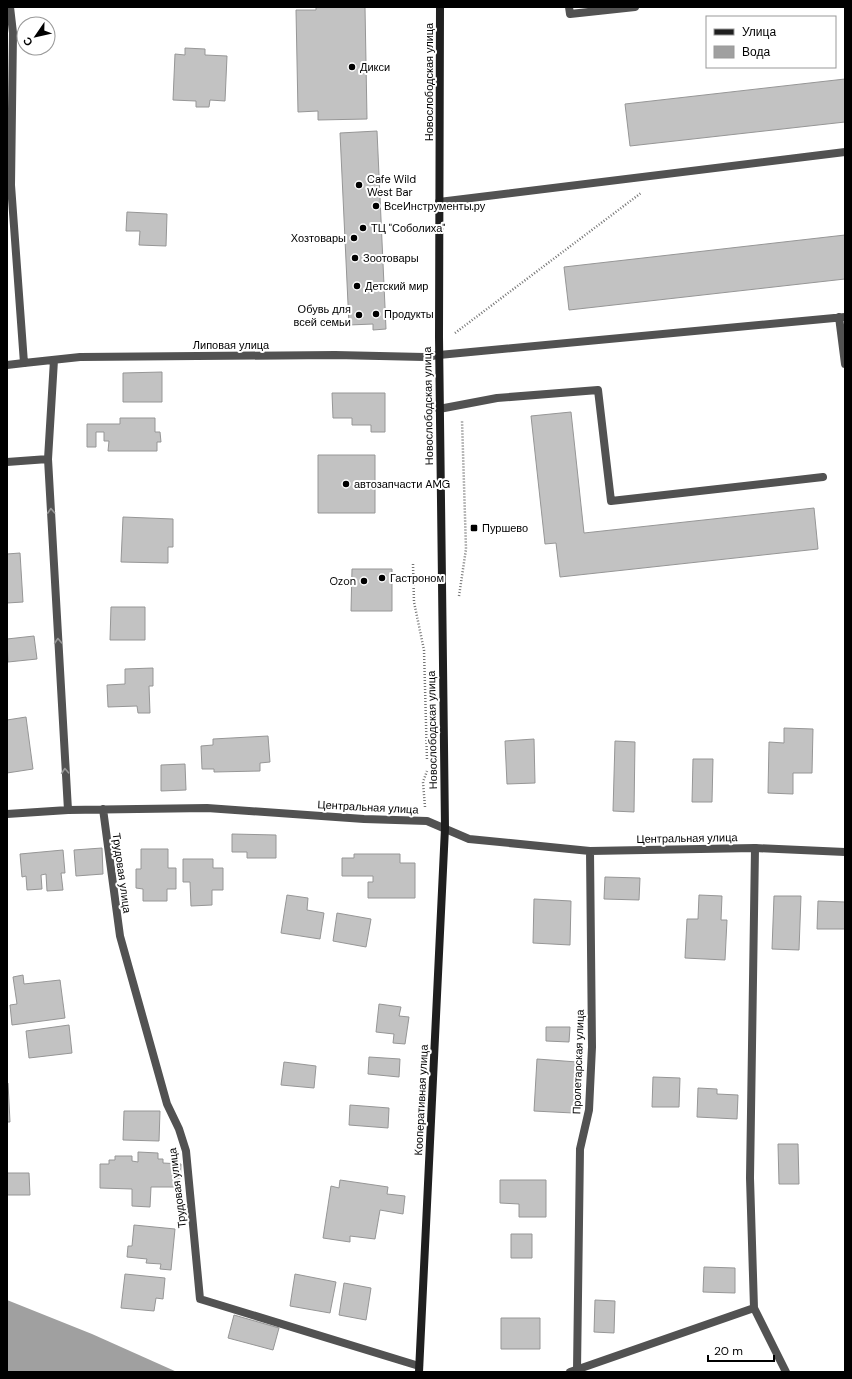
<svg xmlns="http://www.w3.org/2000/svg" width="852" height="1379" font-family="'DM Sans',sans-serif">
<rect width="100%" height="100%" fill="#fff"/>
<!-- water -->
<path fill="#a0a0a0" d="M7,1300L92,1334L177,1372H7Z"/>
<!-- building -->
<path fill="#c2c2c2" stroke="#969696" d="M316,7H365L367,119L318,120V111L298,112L296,10H316Z
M185,48L205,49V55L227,56L225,101L210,100L209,107H196V101L173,100L175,54L185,55Z
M845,79V122L630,146L625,104Z
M377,131L386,329L373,330V324L349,325L340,133Z
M127,212L167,214L166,246L139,245L140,231H126Z
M845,235V279L569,310L564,267Z
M162,372V402H123V373Z
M332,393H385V432H371V425H352V418H333Z
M571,412L584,533L814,508L818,549L560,577L556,543L545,544L531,416Z
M120,418H155V432H160L161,442H157V451H108L109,441H104V432H96V447H87V424H120Z
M318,455H375V513H318Z
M123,517L173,519V547H168V563L121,562Z
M20,553L23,602L7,603V554Z
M352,569H392V611H351Z
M111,607H145V640H110Z
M34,636L37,659L8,662L7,639Z
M153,668V686H149L150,713H138L137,706L108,707L107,685L125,684V669Z
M26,717L33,769L7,773V720Z
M784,728L813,729L812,773H793V794L768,793L769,742L784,743Z
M268,736L270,762L260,763V771L214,772V769H202L201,746L213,745V739Z
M534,739L535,783L507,784L505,741Z
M615,741L635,742L634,812L613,811Z
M693,759H713L712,802H692Z
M185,764L186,790L161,791V765Z
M232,834L276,835V858H247V852H232Z
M102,848L103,874L76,876L74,850Z
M141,849H168V868H176V889H167V901H143V889L136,888V869H141Z
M63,850L65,873H61L63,890L47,891L46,874L41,875L42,889L27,890L26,876L22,877L20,854Z
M354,854H400V863H415V898H368V882H373V876H342V858H354Z
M183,859H213V868H223V890H212V905L191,906L190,882H183Z
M605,877L640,878L639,900L604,899Z
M287,895L308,898L307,910L324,913L320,939L281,933Z
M699,895L722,896L721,920H727L725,960L685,958L687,919H698Z
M774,896H801L799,950L772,949Z
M534,899L571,901L570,945L533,943Z
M818,901L845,902V929H817Z
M337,913L371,919L366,947L333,941Z
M23,975L24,984L60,980L65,1018L12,1025L10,1005L17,1004L13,977Z
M379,1004L401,1007L399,1016L409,1017L405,1044L393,1043L394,1034L376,1032Z
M69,1025L72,1053L29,1058L26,1031Z
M546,1027H570L569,1042L546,1041Z
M369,1057L400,1059L399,1077L368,1074Z
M537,1059L577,1062L573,1113L534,1111Z
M284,1062L316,1066L314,1088L281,1085Z
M653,1077L680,1078L679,1107H652Z
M7,1083H8L10,1122H7Z
M698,1088L717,1089V1094L738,1095L737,1119L697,1117Z
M350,1105L389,1108L388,1128L349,1125Z
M124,1111H160L159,1141L123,1140Z
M778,1144H798L799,1184H779Z
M138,1152L158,1153V1159H163V1163L181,1164L180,1187H151L150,1207L132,1206V1189L100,1188V1164H109V1160H115V1156H132V1161L138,1162Z
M7,1173H29L30,1195H7Z
M340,1180L388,1187L387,1194L405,1196L403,1214L380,1210L375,1239L350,1236V1242L323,1238L331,1186L339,1188Z
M500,1180H546V1217H519V1204L500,1203Z
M134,1225L175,1229L171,1270L160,1269L161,1264L146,1263L147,1259L127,1257L128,1246H132Z
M511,1234H532V1258H511Z
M704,1267L735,1268V1293L703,1292Z
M125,1274L165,1278L163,1299L156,1298L154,1311L121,1308Z
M295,1274L336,1282L330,1313L290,1306Z
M344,1283L371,1288L366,1320L339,1315Z
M595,1300L615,1301L614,1333L594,1332Z
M234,1315L279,1328L273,1350L228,1338Z
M501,1318H540V1349H501Z"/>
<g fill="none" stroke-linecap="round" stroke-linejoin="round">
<!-- path -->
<path stroke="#747474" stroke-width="2.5" stroke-dasharray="1 2" stroke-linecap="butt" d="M455,333L641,193
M413,564L414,602L424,650L427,760
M459,596L466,549L462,420
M425,807L423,782L427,771"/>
<!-- lane -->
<path stroke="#525252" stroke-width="8" d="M569,7L570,14L635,7
M439,202L845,152
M839,317L845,364
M439,355L845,317
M7,365L24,363
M439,409L497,398L598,390L611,501L823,477
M755,848L750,1178L754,1308L786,1372
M570,1372L754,1308"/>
<!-- street -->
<path stroke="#525252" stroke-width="8" d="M10,7L13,33L11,185L24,363L80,357L335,355L424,357L439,355
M54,360L48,459L68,810
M7,462L48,459
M103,809L120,936L167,1104L179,1129L186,1151L200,1299L419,1366
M7,814L68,810L207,808L364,819L427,821L469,839L590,851L755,848L845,852
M577,1370L580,1149L589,1110L592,1047L590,851"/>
<!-- secondary -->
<path stroke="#1f1f1f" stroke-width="8" d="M419,1372L445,828L439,337L440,7"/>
</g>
<!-- one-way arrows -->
<defs><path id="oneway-chevron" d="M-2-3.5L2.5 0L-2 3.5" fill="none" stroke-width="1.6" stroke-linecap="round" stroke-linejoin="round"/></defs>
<g stroke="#979797">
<use href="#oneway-chevron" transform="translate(51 511) rotate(-93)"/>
<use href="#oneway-chevron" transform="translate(58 641) rotate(-93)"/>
<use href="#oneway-chevron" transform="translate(65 771) rotate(-93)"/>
</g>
<!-- markers -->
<g fill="#000" stroke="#fff" stroke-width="1.5">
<circle cx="352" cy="67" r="4"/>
<circle cx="359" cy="185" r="4"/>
<circle cx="376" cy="206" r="4"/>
<circle cx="363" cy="228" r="4"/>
<circle cx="354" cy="238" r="4"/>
<circle cx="355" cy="258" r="4"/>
<circle cx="357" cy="286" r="4"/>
<circle cx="376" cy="314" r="4"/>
<circle cx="359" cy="315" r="4"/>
<circle cx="346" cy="484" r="4"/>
<rect x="470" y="524" width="8" height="8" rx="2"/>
<circle cx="382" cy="578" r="4"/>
<circle cx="364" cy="581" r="4"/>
</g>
<g text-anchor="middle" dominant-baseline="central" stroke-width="4" stroke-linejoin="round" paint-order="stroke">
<!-- poi labels -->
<g font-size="11" fill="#000" stroke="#fff" text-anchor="start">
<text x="360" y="67">Дикси</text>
<text x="367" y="179">Cafe Wild<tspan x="367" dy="13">West Bar</tspan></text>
<text x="384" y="206">ВсеИнструменты.ру</text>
<text x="371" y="228">ТЦ "Соболиха"</text>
<text x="346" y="238" text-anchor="end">Хозтовары</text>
<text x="363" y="258">Зоотовары</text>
<text x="365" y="286">Детский мир</text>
<text x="351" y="309" text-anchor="end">Обувь для<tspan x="351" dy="13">всей семьи</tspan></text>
<text x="384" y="314">Продукты</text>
<text x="354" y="484">автозапчасти AMG</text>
<text x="482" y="528">Пуршево</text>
<text x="390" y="578">Гастроном</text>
<text x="356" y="581" text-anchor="end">Ozon</text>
</g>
<!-- street labels -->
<g font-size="11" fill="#000" stroke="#fff">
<text transform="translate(429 82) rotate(-90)">Новослободская улица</text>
<text x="231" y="345">Липовая улица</text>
<text transform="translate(428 406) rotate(-91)">Новослободская улица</text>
<text transform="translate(432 730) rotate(-91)">Новослободская улица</text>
<text transform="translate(368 807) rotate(3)">Центральная улица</text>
<text transform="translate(687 838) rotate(-1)">Центральная улица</text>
<text transform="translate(122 873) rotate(82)">Трудовая улица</text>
<text transform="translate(578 1062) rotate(-88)">Пролетарская улица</text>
<text transform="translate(421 1100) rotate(-87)">Кооперативная улица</text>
<text transform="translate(177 1188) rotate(-97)">Трудовая улица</text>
</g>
</g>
<!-- border -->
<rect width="852" height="1379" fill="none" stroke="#000000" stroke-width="16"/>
<!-- legend -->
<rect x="706" y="16" width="130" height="52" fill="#ffffff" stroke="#999999"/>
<rect x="714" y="29" width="20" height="6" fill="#1f1f1f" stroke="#999999"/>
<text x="742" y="36" font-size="12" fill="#000000">Улица</text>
<rect x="714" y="46" width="20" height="12" fill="#a0a0a0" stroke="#999999"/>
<text x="742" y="56" font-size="12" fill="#000000">Вода</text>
<!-- north arrow -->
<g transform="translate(36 36) rotate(236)"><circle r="19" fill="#ffffff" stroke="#999999"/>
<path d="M0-3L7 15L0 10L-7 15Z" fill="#000000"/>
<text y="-6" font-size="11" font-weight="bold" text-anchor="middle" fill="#000000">С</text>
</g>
<!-- scale -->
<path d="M708 1355v6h66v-6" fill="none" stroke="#000000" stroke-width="2"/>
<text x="714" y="1355" font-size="12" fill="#000000" stroke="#ffffff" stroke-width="3" paint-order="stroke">20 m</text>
</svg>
